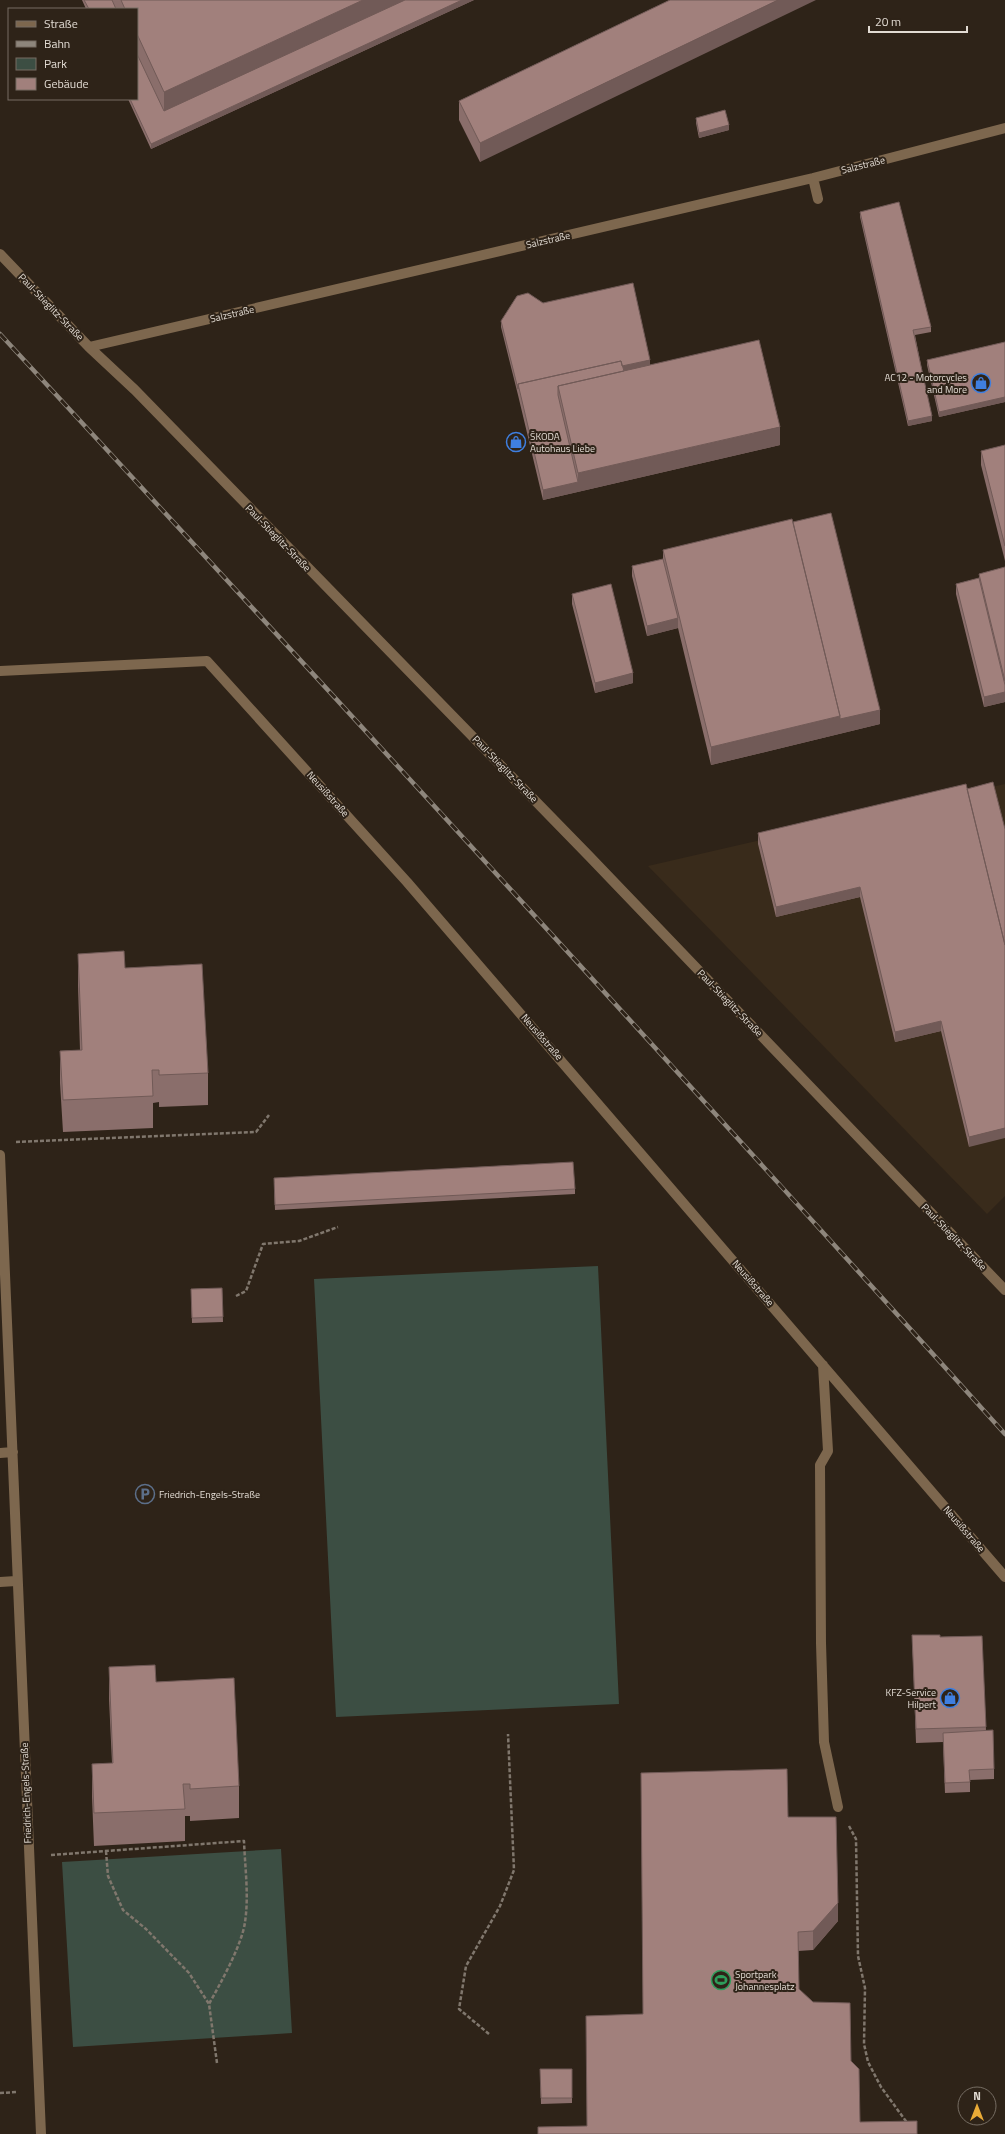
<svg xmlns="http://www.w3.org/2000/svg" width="1005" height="2134" font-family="'Titillium Web',sans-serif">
<rect width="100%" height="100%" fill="#2e2318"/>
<!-- built -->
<path fill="#392b1b" d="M1005,784V1196L987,1214L648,866Z"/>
<!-- green -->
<path fill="#3c4e43" d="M598,1266L619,1704L336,1717L314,1279Z
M281,1849L292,2033L73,2047L62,1862Z"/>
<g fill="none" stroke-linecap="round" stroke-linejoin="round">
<!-- path -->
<path stroke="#80776d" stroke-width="2.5" stroke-dasharray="4 2" stroke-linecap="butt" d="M16,1142L256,1132L269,1115
M236,1296L246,1291L263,1244L299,1241L338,1227
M849,1826L856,1839L858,1956L865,1988L864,2044L868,2062L881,2087L908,2124
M106,1851L108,1876L123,1910L146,1929L189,1973L209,2004L217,2063
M51,1855L244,1841C245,1868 249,1896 245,1922C242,1945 220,1984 209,2004
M489,2034L459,2009L466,1966L500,1906L514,1870L508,1734
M0,2093L17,2092"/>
<!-- minor -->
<path stroke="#7d674e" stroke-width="10" d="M813,178L818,199
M0,254L89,347L135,390L589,856L1005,1290
M89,347L813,178L1005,128
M0,671L207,661L407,882L1005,1577
M0,1155L41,2134
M823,1365L828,1451L820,1465L821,1643L824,1742L838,1807
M0,1453L13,1452
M0,1582L16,1581"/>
<!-- rail casing -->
<g stroke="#8e867c" stroke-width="4.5">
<path id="rail" d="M0,334C337,699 673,1065 1005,1434"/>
</g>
<!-- rail -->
<use href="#rail" stroke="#2e2318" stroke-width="3" stroke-dasharray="9" stroke-linecap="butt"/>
</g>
<!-- wall -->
<path fill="#8a6e6b" d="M82,0H474L151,149L128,99H137V9H86Z
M670,0L480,162L459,120V101Z
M696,118L729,130L699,138L696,123Z
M860,212L931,327V332L915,335L932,421L908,426L860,217Z
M543,303L650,365L623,371H624L780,445L543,500L518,395L501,327V321Z
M1005,342V402L939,417L927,365V360Z
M1005,445V561L981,465V451Z
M793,522L880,724L711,765L678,628L647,636L632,576V566L663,559V550Z
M1005,567V702L984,707L956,594V584L979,578V574Z
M572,594L633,683L595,693L572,604Z
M993,782L969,1147L941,1031L895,1042L860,897L776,917L758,844V833L967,789Z
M78,954L125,968L208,1073V1105L159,1107V1102L153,1103V1128L63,1132L60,1083V1051L80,1050L78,986Z
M274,1183L575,1189V1194L275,1210Z
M222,1288L223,1322L192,1323L191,1289Z
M912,1635L940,1637L982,1636L986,1731L994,1769V1779L970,1780V1792L945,1793L943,1742L916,1743Z
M109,1667L156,1682L239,1786V1818L190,1821V1816H185V1841L94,1846L92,1797V1764L112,1763L109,1699Z
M788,1817L838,1921L813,1950L798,1951L587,2126L643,2014Z
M540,2069H572V2103L541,2104Z"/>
<!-- shaded-wall -->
<path fill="#715a57" d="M363,0H417L164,117V92Z
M462,0H474L151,149V144Z
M778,0H816L480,162V143Z
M729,125V130L699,138V133Z
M650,360V365L521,394L519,389Z
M1005,397V402L939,417V412Z
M932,416V421L908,426V421Z
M780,427V445L543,500V490L578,482V473Z
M678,618V628L647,636V626Z
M633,673V683L595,693V683Z
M1005,692V702L984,707V697Z
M880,710V724L711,765V747L840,716Z
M860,887V897L776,917V907Z
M941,1021V1031L895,1042V1032Z
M1005,1128V1138L969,1147V1137Z
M838,1903V1921L813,1950V1931Z"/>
<!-- building -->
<path fill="#a1807c" stroke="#715a57" d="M84,0H112L116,9H89Z
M121,0H363L164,92L137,34V9H125Z
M405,0H462L151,144L130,99H137V54L164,111Z
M670,0H778L480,143L459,101Z
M725,110L729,125L699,133L696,118Z
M899,202L931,327L913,330L932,416L908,421L860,212Z
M633,283L650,360L622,366L621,361L518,384V389L501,321L517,296L528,293L543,303Z
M759,340L780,427L578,473L558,386Z
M1005,342V397L939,412L927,360Z
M621,361L624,371L558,386V395L578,482L543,490L518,384Z
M1005,445V546L981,451Z
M831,513L880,710L840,719V716L793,522Z
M792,519L840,716L711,747L663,550Z
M663,559L678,618L647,626L632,566Z
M1005,567V681L979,574Z
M979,578L1005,685V692L984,697L956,584Z
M611,584L633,673L595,683L572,594Z
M993,782L1005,829V945L967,789Z
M966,784L1005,945V1128L969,1137L941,1021L895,1032L860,887L776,907L758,833Z
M124,951L125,968L202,964L208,1073L159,1075V1070H152L153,1096L63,1100L60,1051L82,1050L78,954Z
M573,1162L575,1189L275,1205L274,1178Z
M222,1288L223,1317L192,1318L191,1289Z
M912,1635H940V1637L982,1636L986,1727L916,1729Z
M155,1665L156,1682L234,1678L239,1786L190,1789V1784H183L185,1809L94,1813L92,1764L113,1763L109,1667Z
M993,1730L994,1769L969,1770L970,1782L945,1783L943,1733Z
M787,1769L788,1817H836L838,1903L813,1931L798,1932L799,1989L813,2002L850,2003L851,2061L859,2069L860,2122L917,2121V2134H538V2127L587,2126L586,2016L643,2014L641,1773Z
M540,2069H572V2098H541Z"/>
<!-- icons -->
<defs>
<g id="shop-ring" transform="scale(1)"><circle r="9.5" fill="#2e2318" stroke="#3f7fe0" stroke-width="1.5"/><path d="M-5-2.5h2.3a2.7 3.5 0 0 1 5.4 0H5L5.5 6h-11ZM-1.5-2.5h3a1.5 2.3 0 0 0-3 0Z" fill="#3f7fe0"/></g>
<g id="parking-ring" transform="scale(1)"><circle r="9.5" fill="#2e2318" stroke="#5c6f8a" stroke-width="1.5"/><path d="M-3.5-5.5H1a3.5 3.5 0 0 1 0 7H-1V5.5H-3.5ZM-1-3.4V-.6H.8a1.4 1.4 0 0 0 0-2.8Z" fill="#5c6f8a"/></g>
<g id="stadium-ring" transform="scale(1)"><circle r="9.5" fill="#2e2318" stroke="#2e9e5b" stroke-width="1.5"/><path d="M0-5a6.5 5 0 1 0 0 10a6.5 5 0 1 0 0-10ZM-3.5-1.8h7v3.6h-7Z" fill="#2e9e5b"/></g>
</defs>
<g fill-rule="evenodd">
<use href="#shop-ring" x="981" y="383"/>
<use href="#shop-ring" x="516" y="442"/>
<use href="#parking-ring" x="145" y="1494"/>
<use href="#shop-ring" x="950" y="1698"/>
<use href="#stadium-ring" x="721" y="1980"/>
</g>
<g text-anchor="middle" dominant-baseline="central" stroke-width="4" stroke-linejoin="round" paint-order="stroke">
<!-- street labels -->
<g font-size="10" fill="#e2dbd3" stroke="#2e2318">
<text transform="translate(863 165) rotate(-14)">Salzstraße</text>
<text transform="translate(548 240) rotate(-13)">Salzstraße</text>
<text transform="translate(51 307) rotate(46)">Paul-Stieglitz-Straße</text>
<text transform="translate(232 314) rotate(-13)">Salzstraße</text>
<text transform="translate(278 538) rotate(46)">Paul-Stieglitz-Straße</text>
<text transform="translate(505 769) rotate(46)">Paul-Stieglitz-Straße</text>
<text transform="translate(328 794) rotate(48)">Neusißstraße</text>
<text transform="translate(730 1003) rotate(46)">Paul-Stieglitz-Straße</text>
<text transform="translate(542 1037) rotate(49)">Neusißstraße</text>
<text transform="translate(954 1237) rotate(46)">Paul-Stieglitz-Straße</text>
<text transform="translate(753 1283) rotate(49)">Neusißstraße</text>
<text transform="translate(964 1529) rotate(49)">Neusißstraße</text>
<text transform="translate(26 1793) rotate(-92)">Friedrich-Engels-Straße</text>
</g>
<!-- poi labels -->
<g font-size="10" fill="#e2dbd3" stroke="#2e2318" text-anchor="start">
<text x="967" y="377" text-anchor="end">AC12 - Motorcycles<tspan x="967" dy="12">and More</tspan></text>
<text x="530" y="436">ŠKODA<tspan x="530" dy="12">Autohaus Liebe</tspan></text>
<text x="159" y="1494">Friedrich-Engels-Straße</text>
<text x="936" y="1692" text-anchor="end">KFZ-Service<tspan x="936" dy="12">Hilpert</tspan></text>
<text x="735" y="1974">Sportpark<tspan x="735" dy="12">Johannesplatz</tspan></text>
</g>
</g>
<!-- legend -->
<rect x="8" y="8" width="130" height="92" fill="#2e2318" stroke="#766d63"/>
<rect x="16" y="21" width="20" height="6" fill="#7d674e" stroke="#766d63"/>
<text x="44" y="28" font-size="12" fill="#e2dbd3">Straße</text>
<rect x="16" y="41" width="20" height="6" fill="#8e867c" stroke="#766d63"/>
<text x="44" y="48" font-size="12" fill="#e2dbd3">Bahn</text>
<rect x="16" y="58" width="20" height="12" fill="#3c4e43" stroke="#766d63"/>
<text x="44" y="68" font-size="12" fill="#e2dbd3">Park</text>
<rect x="16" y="78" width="20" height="12" fill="#a1807c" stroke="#766d63"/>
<text x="44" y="88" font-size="12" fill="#e2dbd3">Gebäude</text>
<!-- north arrow -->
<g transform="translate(977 2106)"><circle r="19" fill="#2e2318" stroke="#766d63"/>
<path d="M0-3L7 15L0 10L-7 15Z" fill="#e9ab37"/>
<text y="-6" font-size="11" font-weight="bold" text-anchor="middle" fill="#e2dbd3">N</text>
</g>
<!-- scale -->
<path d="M869 26v6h98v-6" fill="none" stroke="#e2dbd3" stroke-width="2"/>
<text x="875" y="26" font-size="12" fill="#e2dbd3" stroke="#2e2318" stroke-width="3" paint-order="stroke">20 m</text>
</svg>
